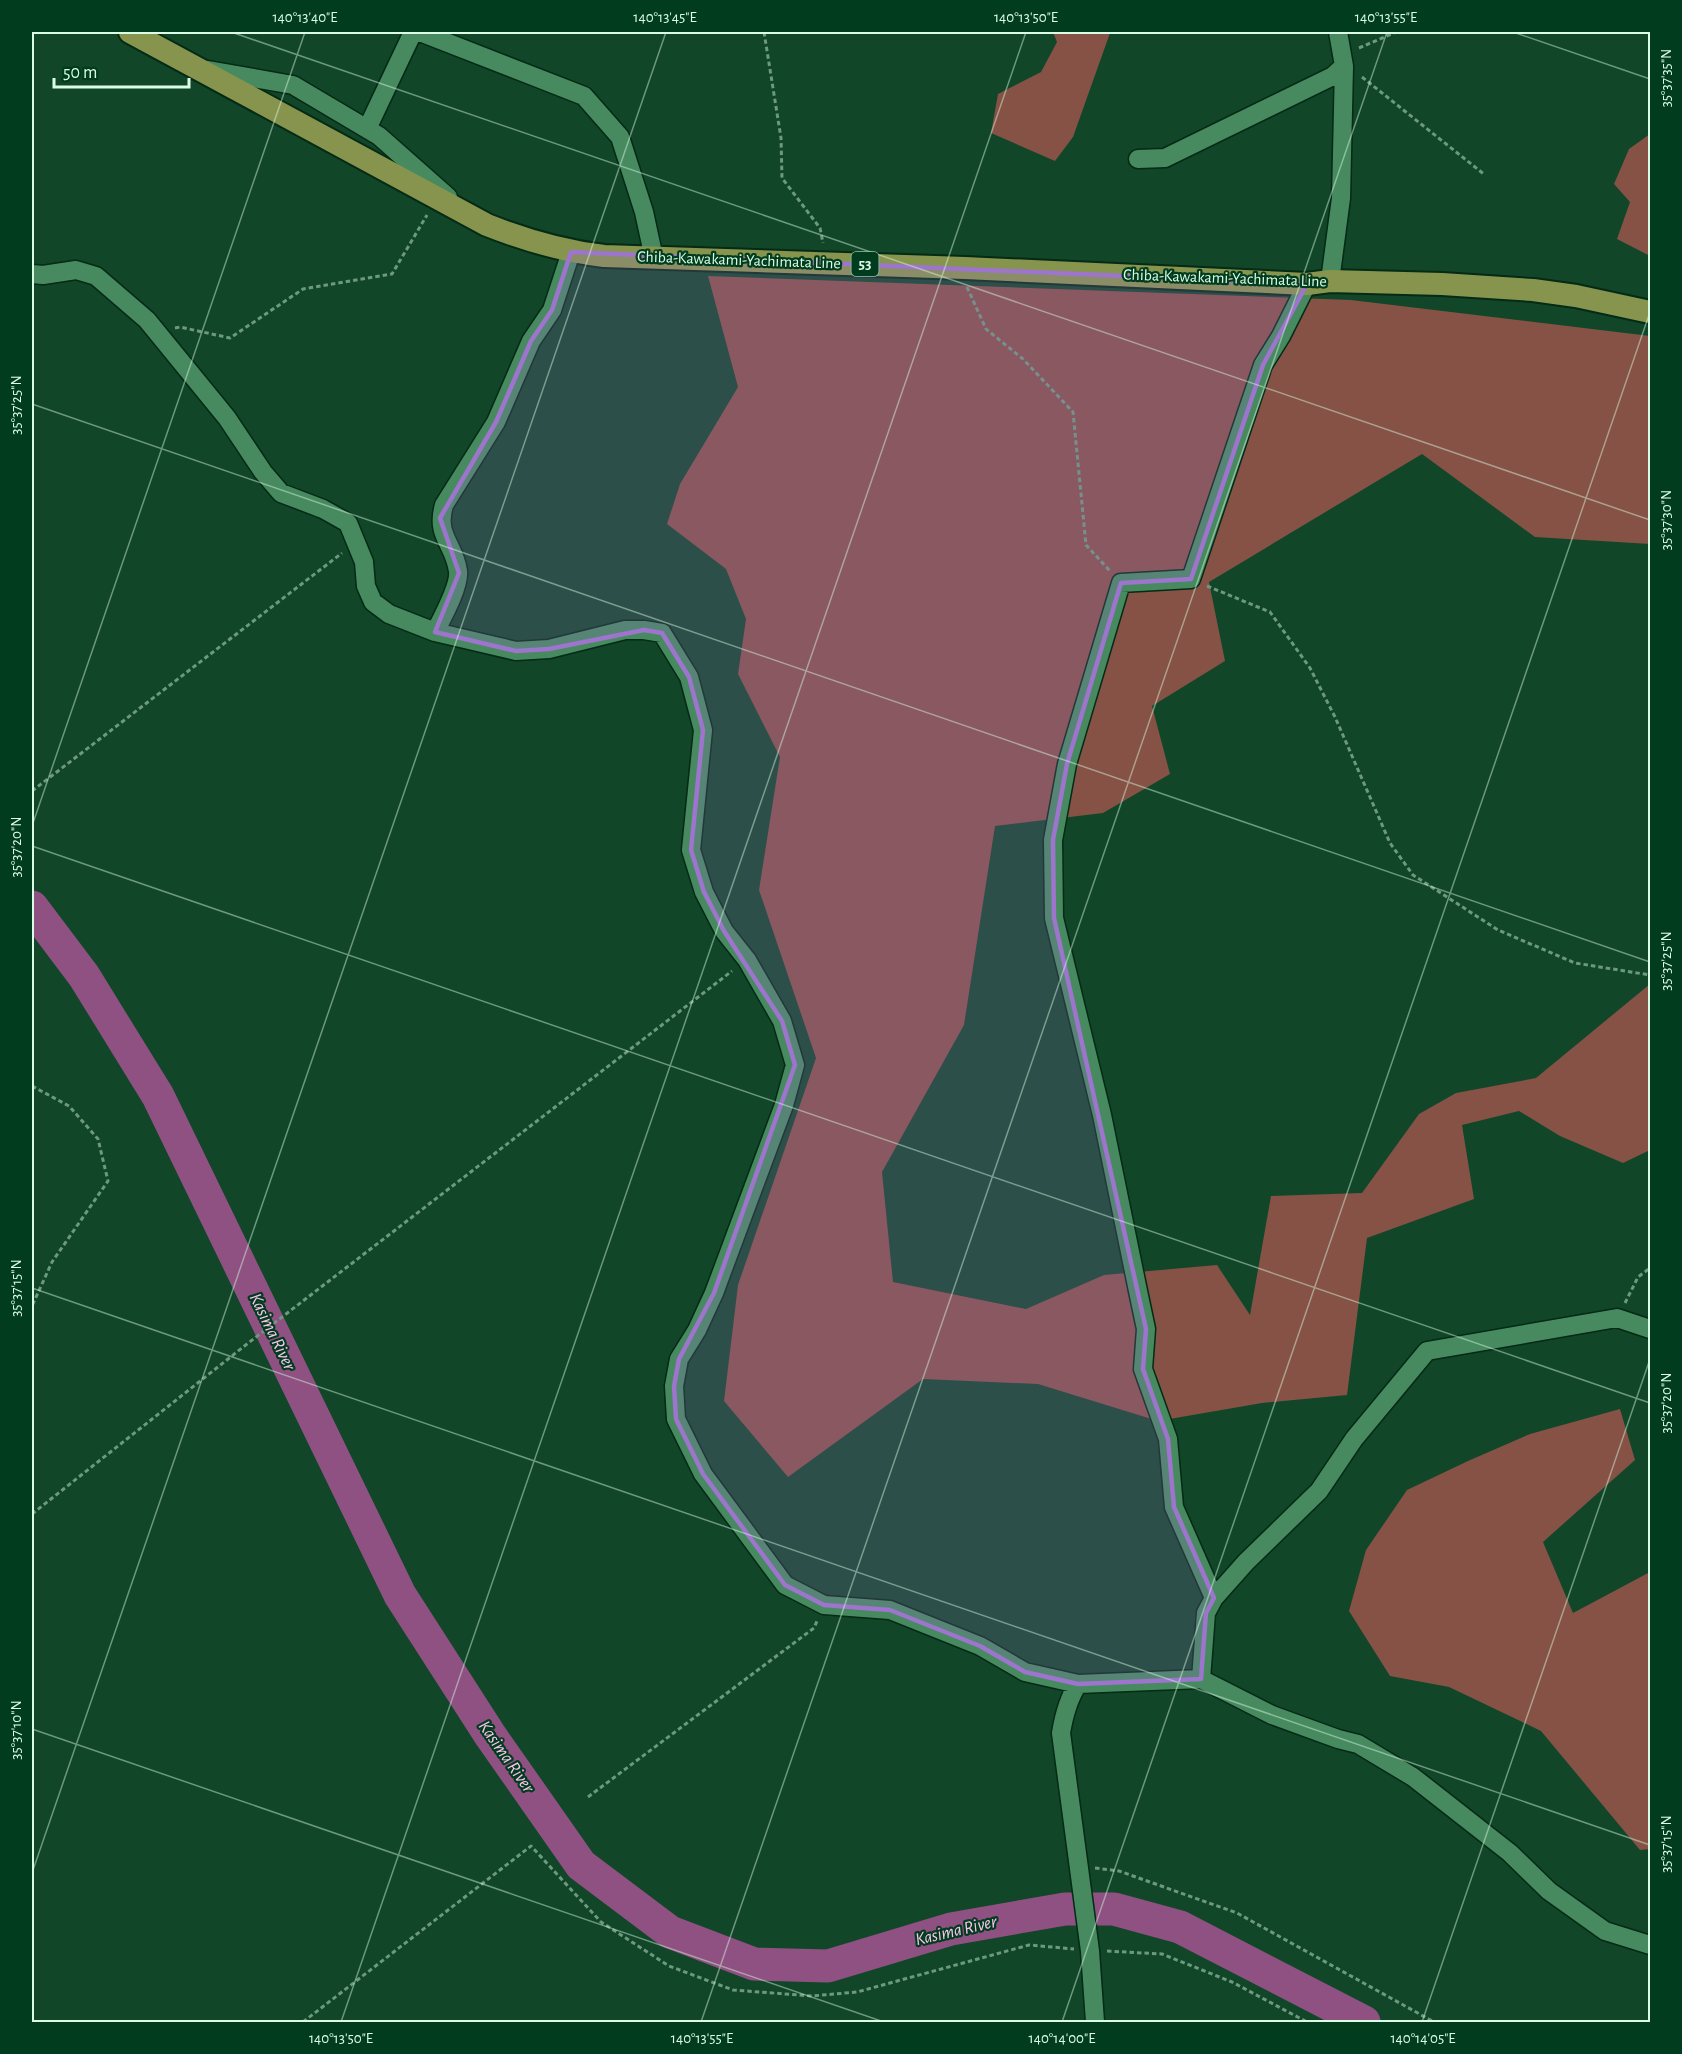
<svg xmlns="http://www.w3.org/2000/svg" width="1682" height="2054" font-family="'Alegreya Sans',sans-serif">
<rect width="100%" height="100%" fill="#114629"/>
<!-- green -->
<path fill="#855245" d="M1053,32H1110V33L1073,137L1055,161L991,133L998,94L1041,72L1057,42Z
M1650,134V256L1617,239L1630,202L1614,184L1629,149Z
M708,276L1351,300L1650,336V544L1535,537L1422,454L1209,582L1225,661L1152,706L1170,774L1103,813L995,826L964,1025L882,1172L893,1282L1026,1309L1104,1275L1217,1265L1250,1315L1271,1196L1362,1193L1419,1114L1456,1093L1536,1078L1650,984V1150L1623,1163L1560,1136L1519,1111L1462,1125L1474,1199L1367,1238L1347,1395L1262,1403L1158,1421L1038,1384L923,1379L788,1477L724,1401L738,1285L816,1058L759,890L780,757L738,674L746,619L726,569L667,524L680,484L738,387Z
M1620,1409L1635,1460L1543,1542L1573,1613L1650,1572V1849L1640,1850L1541,1731L1449,1687L1390,1676L1349,1611L1366,1550L1407,1490L1468,1461L1530,1434Z"/>
<g fill="none" stroke-linecap="round" stroke-linejoin="round">
<!-- river -->
<path stroke="#8f5182" stroke-width="33" d="M32,907L84,976L158,1096L400,1595L490,1735L581,1865L670,1932L754,1964L828,1966L951,1929L1065,1909H1114L1180,1927L1364,2022"/>
<!-- minor casing -->
<g stroke="#052a15" stroke-width="21">
<path id="minor" d="M420,32L584,96L620,137L644,212L654,258
M208,70L293,85L379,136L448,197
M367,129L413,32
M1138,159L1165,158L1333,76L1344,66
M32,274L43,275L76,270L96,276L147,320L227,418L263,472L281,493L323,509L348,523L364,562L366,586L373,602L389,614L435,632L516,651L549,649L625,630H644L662,633L689,677L703,730L691,850L704,892L724,931L747,960L782,1021L795,1065L784,1105L714,1293L697,1330L679,1359L674,1386L676,1419L703,1474L785,1585L824,1605L890,1610L980,1646L1025,1672L1078,1684L1201,1679L1272,1715L1338,1739L1358,1744L1413,1777L1510,1853L1549,1891L1605,1931L1650,1945
M1330,281L1341,198L1344,66L1338,32
M435,632C442,618 460,586 458,571C454,543 435,536 444,505L496,422L531,341L552,310L571,252
M1214,1598L1174,1507L1168,1439L1143,1369L1146,1329L1138,1291L1102,1115L1054,918L1053,840L1067,764L1121,583L1191,579L1263,365L1281,336L1307,284
M1201,1679L1206,1613L1214,1598L1246,1562L1319,1491L1354,1439L1427,1351L1617,1318L1650,1329
M1078,1684C1068,1699 1064,1715 1061,1733L1090,1951L1095,2022"/>
</g>
<!-- major casing -->
<g stroke="#052a15" stroke-width="26">
<path id="major" d="M130,32L487,225C525,240 562,251 604,256L965,268L1307,284L1330,281L1442,284L1533,290L1576,296L1650,312"/>
</g>
<!-- path -->
<path stroke="#6d997e" stroke-width="3" stroke-dasharray="4.5 3" stroke-linecap="butt" d="M764,32L781,138L782,178L820,228L823,243
M1359,48L1396,32
M1362,77L1485,175
M967,287L986,329L1023,359L1073,412L1086,545L1110,571
M175,328L180,327L230,338L303,289L392,274L427,215
M1207,586L1270,612L1310,668L1335,717L1390,843L1413,875L1498,930L1575,963L1650,975
M32,791L342,553
M32,1086L69,1106L98,1139L108,1181L52,1262L32,1306
M1625,1303L1638,1277L1650,1268
M32,1514L247,1344L732,971
M588,1797L814,1628L817,1621
M1095,1868L1119,1871L1237,1913L1434,2022
M1107,1951L1162,1954L1232,1982L1307,2022
M303,2022L531,1846L601,1922L669,1966L733,1990L812,1996L857,1992L1029,1945L1074,1949"/>
<!-- minor -->
<use href="#minor" stroke="#478a60" stroke-width="18"/>
<!-- major -->
<use href="#major" stroke="#87944e" stroke-width="22"/>
</g>
<!-- marked area -->
<path fill="#9d75cc" fill-opacity="0.2" stroke="#9d75cc" stroke-width="4.5" stroke-linejoin="round" d="M571,252L1307,284L1263,365L1191,579L1121,583L1067,764L1053,840L1054,918L1146,1329L1143,1369L1168,1439L1174,1507L1214,1598L1206,1613L1201,1679L1078,1684L1025,1672L980,1646L890,1610L824,1605L785,1585L703,1474L676,1419L674,1386L679,1359L714,1293L795,1065L782,1021L724,931L704,892L691,850L703,730L689,677L662,633L644,630L549,649L516,651L435,632L459,573L440,518L496,422L531,341L552,310Z"/>
<!-- ticks -->
<path fill="none" stroke="#dbfde5" stroke-width="1.5" stroke-opacity="0.45" d="M231,32L1650,520M1513,32L1650,79M32,404L1650,962M32,826L305,32M32,846L1650,1403M32,1288L1650,1845M32,1729L884,2022M32,1873L666,32M341,2022L1026,32M701,2022L1387,32M1062,2022L1650,312M1422,2022L1650,1359"/>
<g text-anchor="middle" dominant-baseline="central" stroke-width="4.5" stroke-linejoin="round" paint-order="stroke">
<!-- shield labels -->
<rect fill="#023c1f" stroke="#9ac3aa" stroke-width="1.5" x="851.5" y="252" width="27" height="24" rx="4.5"/>
<g font-size="15" font-weight="bold" fill="#dbfde5">
<text x="865" y="264">53</text>
</g>
<!-- street labels -->
<g font-size="16" fill="#dbfde5" stroke="#023c1f">
<text transform="translate(739 260) rotate(2)">Chiba-Kawakami-Yachimata Line</text>
<text transform="translate(1225 278) rotate(2)">Chiba-Kawakami-Yachimata Line</text>
</g>
<!-- water labels -->
<g font-size="18" font-style="italic" fill="#fbc5ee" stroke="#023c1f">
<text transform="translate(272 1332) rotate(64)">Kasima River</text>
<text transform="translate(506 1757) rotate(55)">Kasima River</text>
<text transform="translate(956 1931) rotate(-13)">Kasima River</text>
</g>
</g>
<!-- border -->
<rect width="1682" height="2054" fill="none" stroke="#023c1f" stroke-width="66"/>
<!-- scale -->
<path d="M54 78v9h135v-9" fill="none" stroke="#dbfde5" stroke-width="3"/>
<text x="63" y="78" font-size="18" fill="#dbfde5" stroke="#023c1f" stroke-width="4.5" paint-order="stroke">50 m</text>
<rect x="33" y="33" width="1616" height="1988" fill="none" stroke="#dbfde5" stroke-width="2"/>
<g font-size="15" text-anchor="middle" fill="#dbfde5">
<text x="305" y="22">140°13'40"E</text>
<text x="665" y="22">140°13'45"E</text>
<text x="1026" y="22">140°13'50"E</text>
<text x="1386" y="22">140°13'55"E</text>
<text transform="translate(1666 78) rotate(-90)" y="5">35°37'35"N</text>
<text transform="translate(16 405) rotate(-90)" y="5">35°37'25"N</text>
<text transform="translate(1666 520) rotate(-90)" y="5">35°37'30"N</text>
<text transform="translate(16 847) rotate(-90)" y="5">35°37'20"N</text>
<text transform="translate(1666 961) rotate(-90)" y="5">35°37'25"N</text>
<text transform="translate(16 1288) rotate(-90)" y="5">35°37'15"N</text>
<text transform="translate(1666 1403) rotate(-90)" y="5">35°37'20"N</text>
<text transform="translate(16 1730) rotate(-90)" y="5">35°37'10"N</text>
<text transform="translate(1666 1844) rotate(-90)" y="5">35°37'15"N</text>
<text x="341" y="2043">140°13'50"E</text>
<text x="702" y="2043">140°13'55"E</text>
<text x="1062" y="2043">140°14'00"E</text>
<text x="1423" y="2043">140°14'05"E</text>
</g>
</svg>
